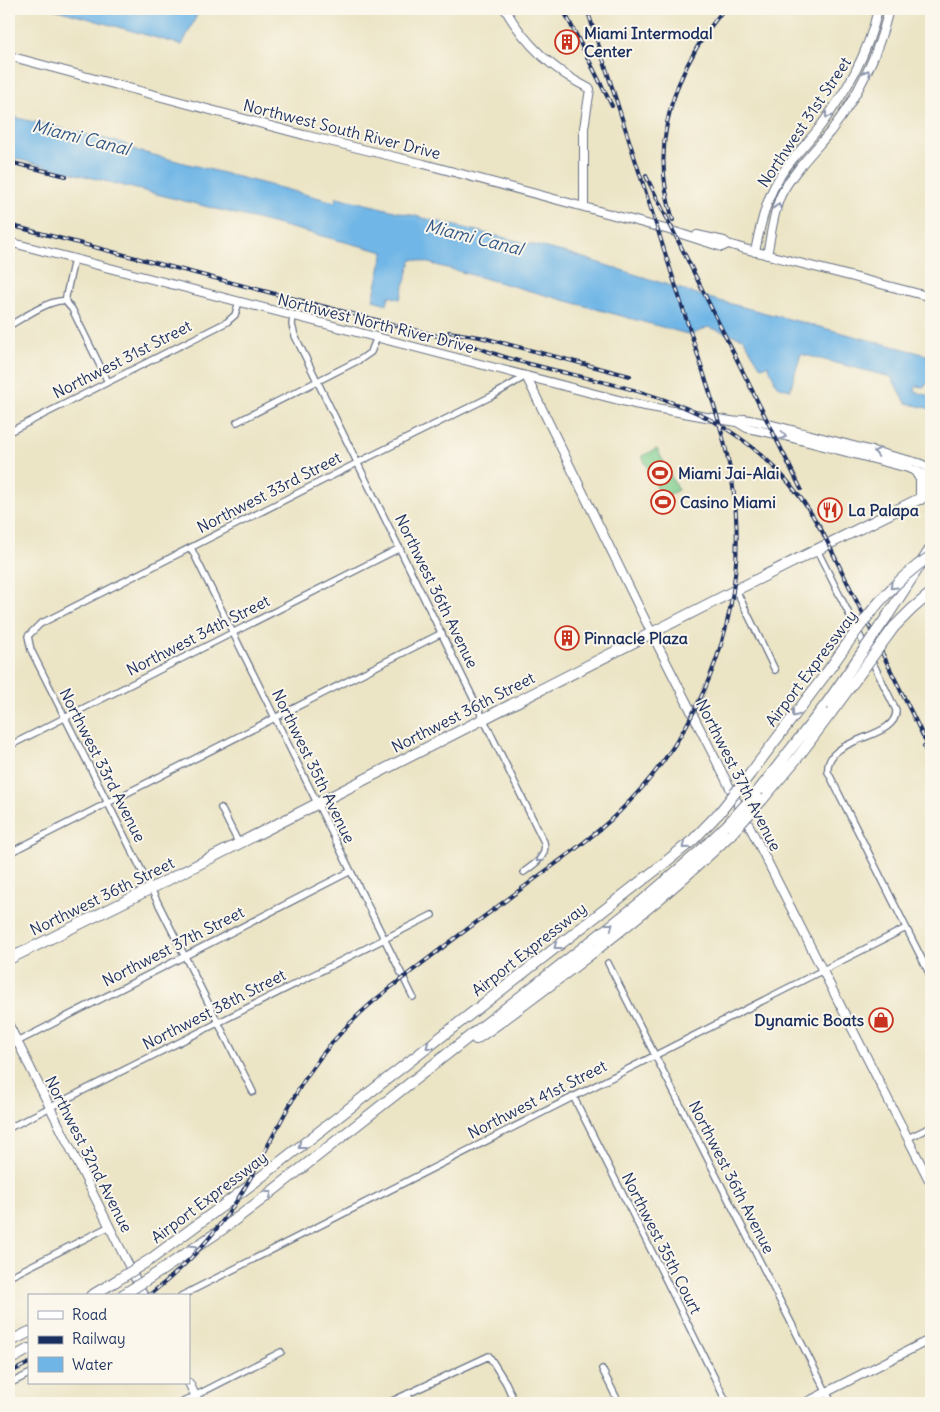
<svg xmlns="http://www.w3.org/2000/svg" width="940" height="1412" font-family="Delius,sans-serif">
<rect width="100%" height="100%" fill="#fbf7ec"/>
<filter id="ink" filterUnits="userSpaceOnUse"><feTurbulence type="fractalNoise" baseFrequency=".02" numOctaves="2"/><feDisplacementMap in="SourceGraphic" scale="10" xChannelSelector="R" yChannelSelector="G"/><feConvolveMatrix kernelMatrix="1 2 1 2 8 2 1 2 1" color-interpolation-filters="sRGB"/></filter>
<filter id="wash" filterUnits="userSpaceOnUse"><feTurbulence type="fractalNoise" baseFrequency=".0096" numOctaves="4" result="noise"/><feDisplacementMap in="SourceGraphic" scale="20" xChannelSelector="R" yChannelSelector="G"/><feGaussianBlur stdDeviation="1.12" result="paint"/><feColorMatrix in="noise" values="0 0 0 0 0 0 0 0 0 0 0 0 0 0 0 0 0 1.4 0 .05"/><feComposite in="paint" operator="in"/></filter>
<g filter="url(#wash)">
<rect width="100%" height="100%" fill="#ebe4c5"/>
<!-- green -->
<path fill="#7fce8e" stroke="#4d7e76" d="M657,449L678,490L662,498L642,456Z"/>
<!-- water -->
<path fill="#6fb6e6" stroke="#4572a2" d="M54,9H200L182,45Z
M9,116L122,143L138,151L335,202L337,197L571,254L712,299L931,356V381L923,387L916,386L915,392L931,396V409L906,403L891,377L801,354L790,390L777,386L768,365L761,367L743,338L708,327L691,335L414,259L411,261L400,299L389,296L387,304L373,300L384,252L260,220L9,157Z"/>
</g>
<g filter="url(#ink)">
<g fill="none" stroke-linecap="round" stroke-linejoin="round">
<!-- street casing -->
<g stroke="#646e82" stroke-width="8">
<path id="street" d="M65,301L72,309L108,382
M65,301L74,259
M293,316L292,325L295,336L544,842C548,857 534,864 524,872
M9,326C23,318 50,299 65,301
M237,422L361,359L371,352L377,337
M9,432L227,322L235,315L239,302
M191,548L413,997
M817,550L866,648
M736,590L775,670
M870,657L896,710C898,741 824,735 828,772L931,977
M9,746L400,548
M221,808L239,844
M9,853L442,633
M608,963L832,1403
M9,1046L351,871
M253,1092L31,650L28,636L40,624L369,457L492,396L526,376
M573,1096L656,1260L727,1403
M9,1128L432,915
M908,1138L931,1127
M9,1277L110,1226
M181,1296L906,928
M602,1369L619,1403
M9,1384L29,1374
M407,1394L412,1403
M181,1403L281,1352
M388,1403L489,1356L506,1383L515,1403"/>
</g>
<!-- secondary casing -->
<g stroke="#646e82" stroke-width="10">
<path id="secondary" d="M505,9C525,44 554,71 590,89L584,128V207
M9,56L304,135L424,164L584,207L669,230L722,247L728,244
M697,235L724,241L728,244L745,249L931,297
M9,242L634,404L706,417L737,422L744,419L765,423L919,463L931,469
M755,252C759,231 764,208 773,189C784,166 803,148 819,128C847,91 868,54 878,9
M767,255C771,236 773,213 781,195C792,173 814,151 830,132C859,95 878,55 889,9
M526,376L656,642L931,1184
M737,422L747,428L781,435L908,468L923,474L931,480
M9,1025L144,1296
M189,1383L199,1403
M805,1403L931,1339"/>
</g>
<!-- highway casing -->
<g stroke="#646e82" stroke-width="12">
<path id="highway" d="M916,471L921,479V499
M888,615L931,548
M894,627L912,609L931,593
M750,774L825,675
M759,790L827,703
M762,800L798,757L831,713
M9,959L150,889L736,590L931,493
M476,1039C510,1016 542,991 574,967C629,925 682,882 731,834
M151,1259L252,1184L662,865L693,840L720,812
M159,1272L224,1228L261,1200L641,902L700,851L727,825
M91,1296L116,1281
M9,1342L29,1332
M9,1360L29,1349"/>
</g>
<!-- street -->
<use href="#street" stroke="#fff" stroke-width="5.5"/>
<!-- secondary -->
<use href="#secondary" stroke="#fff" stroke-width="8"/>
<!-- highway -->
<use href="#highway" stroke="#fff" stroke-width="10"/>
<!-- rail casing -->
<g stroke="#1b2f5e" stroke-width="4">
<path id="rail" d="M563,9L612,106
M9,162L66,176
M646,176L801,489
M673,220C648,141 674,71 724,9
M9,225L461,342C479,348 496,355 515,360C568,375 624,384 676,404C739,428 789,471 821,530
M449,332L480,337L630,376
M819,525L931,752
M924,746L931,766
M148,1296C186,1267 219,1231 244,1189C267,1151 284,1110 309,1073C331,1040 359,1012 390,988C437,951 485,916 532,881C562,859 592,838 618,813C698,736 743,627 736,516C734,481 726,446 716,412L587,9
M9,1373L29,1363"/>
</g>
<!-- rail -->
<use href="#rail" stroke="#fbf7ec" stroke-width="2" stroke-dasharray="5.5" stroke-linecap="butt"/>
<!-- highway-bridge casing -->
<g stroke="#646e82" stroke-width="12" stroke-linecap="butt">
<path id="highway-bridge" d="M825,675C856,632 885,585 931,556
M827,703L888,615
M831,713L894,627
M720,812L750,774
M727,825L759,790
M731,834L762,800
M116,1281L151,1259
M121,1296L159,1272"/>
</g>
<!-- highway-bridge -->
<use href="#highway-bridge" stroke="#fff" stroke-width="10"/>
</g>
<!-- one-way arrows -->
<defs><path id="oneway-chevron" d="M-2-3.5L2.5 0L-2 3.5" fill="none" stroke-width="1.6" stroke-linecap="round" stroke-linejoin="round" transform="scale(1.25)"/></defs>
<g stroke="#8d97ae">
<use href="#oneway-chevron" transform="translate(867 73) rotate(-64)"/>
<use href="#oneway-chevron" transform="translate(828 115) rotate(126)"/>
<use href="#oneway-chevron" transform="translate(778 207) rotate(-76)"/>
<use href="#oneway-chevron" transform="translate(783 436) rotate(14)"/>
<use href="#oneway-chevron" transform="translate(877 452) rotate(-165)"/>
<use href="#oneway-chevron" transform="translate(893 586) rotate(136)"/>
<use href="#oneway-chevron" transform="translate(795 714) rotate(127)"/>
<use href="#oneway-chevron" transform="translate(685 846) rotate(140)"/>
<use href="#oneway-chevron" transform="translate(539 859) rotate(136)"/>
<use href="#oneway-chevron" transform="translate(610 926) rotate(-38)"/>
<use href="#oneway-chevron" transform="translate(557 946) rotate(142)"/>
<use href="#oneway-chevron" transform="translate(429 1046) rotate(142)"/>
<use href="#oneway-chevron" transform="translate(301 1146) rotate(142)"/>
<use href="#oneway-chevron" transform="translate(269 1194) rotate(-38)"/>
<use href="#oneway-chevron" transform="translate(194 1248) rotate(-34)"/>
</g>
</g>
<!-- icons -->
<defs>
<g id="building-ring" transform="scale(1.25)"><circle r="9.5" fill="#fbf7ec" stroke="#c8321e" stroke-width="1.5"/><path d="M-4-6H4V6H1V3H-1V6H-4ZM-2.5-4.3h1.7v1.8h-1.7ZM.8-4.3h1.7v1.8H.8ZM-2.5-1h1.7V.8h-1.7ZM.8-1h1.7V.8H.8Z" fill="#c8321e"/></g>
<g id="stadium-ring" transform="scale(1.25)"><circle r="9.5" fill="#fbf7ec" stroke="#c8321e" stroke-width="1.5"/><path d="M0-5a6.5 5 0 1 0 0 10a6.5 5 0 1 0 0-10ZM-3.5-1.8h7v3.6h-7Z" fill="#c8321e"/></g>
<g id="restaurant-ring" transform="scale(1.25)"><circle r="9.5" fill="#fbf7ec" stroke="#c8321e" stroke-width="1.5"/><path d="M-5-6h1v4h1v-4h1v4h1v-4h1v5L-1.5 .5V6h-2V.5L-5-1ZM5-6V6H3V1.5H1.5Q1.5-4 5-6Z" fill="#c8321e"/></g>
<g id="shop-ring" transform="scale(1.25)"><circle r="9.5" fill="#fbf7ec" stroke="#c8321e" stroke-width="1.5"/><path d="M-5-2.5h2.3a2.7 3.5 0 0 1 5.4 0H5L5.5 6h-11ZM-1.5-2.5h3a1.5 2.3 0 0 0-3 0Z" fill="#c8321e"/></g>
</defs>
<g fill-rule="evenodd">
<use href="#building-ring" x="567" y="42"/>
<use href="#stadium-ring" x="660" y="473"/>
<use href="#stadium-ring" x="663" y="502"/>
<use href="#restaurant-ring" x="830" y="510"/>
<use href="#building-ring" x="567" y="638"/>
<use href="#shop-ring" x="881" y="1020"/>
</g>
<g text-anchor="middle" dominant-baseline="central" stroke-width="4" stroke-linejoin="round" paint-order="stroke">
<!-- poi labels -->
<g font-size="16" font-weight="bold" fill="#1b2f5e" stroke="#fbf7ec" text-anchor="start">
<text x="584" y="33">Miami Intermodal<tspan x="584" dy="18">Center</tspan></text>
<text x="678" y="473">Miami Jai-Alai</text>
<text x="680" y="502">Casino Miami</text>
<text x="848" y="510">La Palapa</text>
<text x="584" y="638">Pinnacle Plaza</text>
<text x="864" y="1020" text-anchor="end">Dynamic Boats</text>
</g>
<!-- street labels -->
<g font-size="16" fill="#1b2f5e" stroke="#fbf7ec">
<text transform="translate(804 122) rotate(-56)">Northwest 31st Street</text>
<text transform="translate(342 129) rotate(14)">Northwest South River Drive</text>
<text transform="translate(376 323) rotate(14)">Northwest North River Drive</text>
<text transform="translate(122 359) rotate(-27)">Northwest 31st Street</text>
<text transform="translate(269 492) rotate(-27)">Northwest 33rd Street</text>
<text transform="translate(437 591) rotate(64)">Northwest 36th Avenue</text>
<text transform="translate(198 635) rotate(-27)">Northwest 34th Street</text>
<text transform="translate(811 668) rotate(-53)">Airport Expressway</text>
<text transform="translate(463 712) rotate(-27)">Northwest 36th Street</text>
<text transform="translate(103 765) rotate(63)">Northwest 33rd Avenue</text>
<text transform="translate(314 766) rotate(64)">Northwest 35th Avenue</text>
<text transform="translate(739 775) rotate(63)">Northwest 37th Avenue</text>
<text transform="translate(102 896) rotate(-26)">Northwest 36th Street</text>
<text transform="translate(173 946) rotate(-27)">Northwest 37th Street</text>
<text transform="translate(529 949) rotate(-38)">Airport Expressway</text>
<text transform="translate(214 1009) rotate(-27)">Northwest 38th Street</text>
<text transform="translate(537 1099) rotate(-27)">Northwest 41st Street</text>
<text transform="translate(89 1154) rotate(63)">Northwest 32nd Avenue</text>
<text transform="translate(732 1177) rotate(63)">Northwest 36th Avenue</text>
<text transform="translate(209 1197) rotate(-37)">Airport Expressway</text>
<text transform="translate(662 1243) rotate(63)">Northwest 35th Court</text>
</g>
<!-- water labels -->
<g font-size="18" font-style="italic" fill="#345887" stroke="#fbf7ec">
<text transform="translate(81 137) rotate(14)">Miami Canal</text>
<text transform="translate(474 237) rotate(14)">Miami Canal</text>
</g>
</g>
<!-- margin -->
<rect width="940" height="1412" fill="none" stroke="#fbf7ec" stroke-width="30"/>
<!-- legend -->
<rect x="28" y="1294" width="162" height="90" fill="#fbf7ec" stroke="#a1a7b3"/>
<rect x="38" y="1311" width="25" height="8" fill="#ffffff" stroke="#a1a7b3"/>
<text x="72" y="1320" font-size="15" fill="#1b2f5e">Road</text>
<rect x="38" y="1336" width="25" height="8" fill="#1b2f5e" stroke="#a1a7b3"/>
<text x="72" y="1344" font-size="15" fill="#1b2f5e">Railway</text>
<rect x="38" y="1357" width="25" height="15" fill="#6fb6e6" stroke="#a1a7b3"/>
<text x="72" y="1370" font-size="15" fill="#1b2f5e">Water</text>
</svg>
